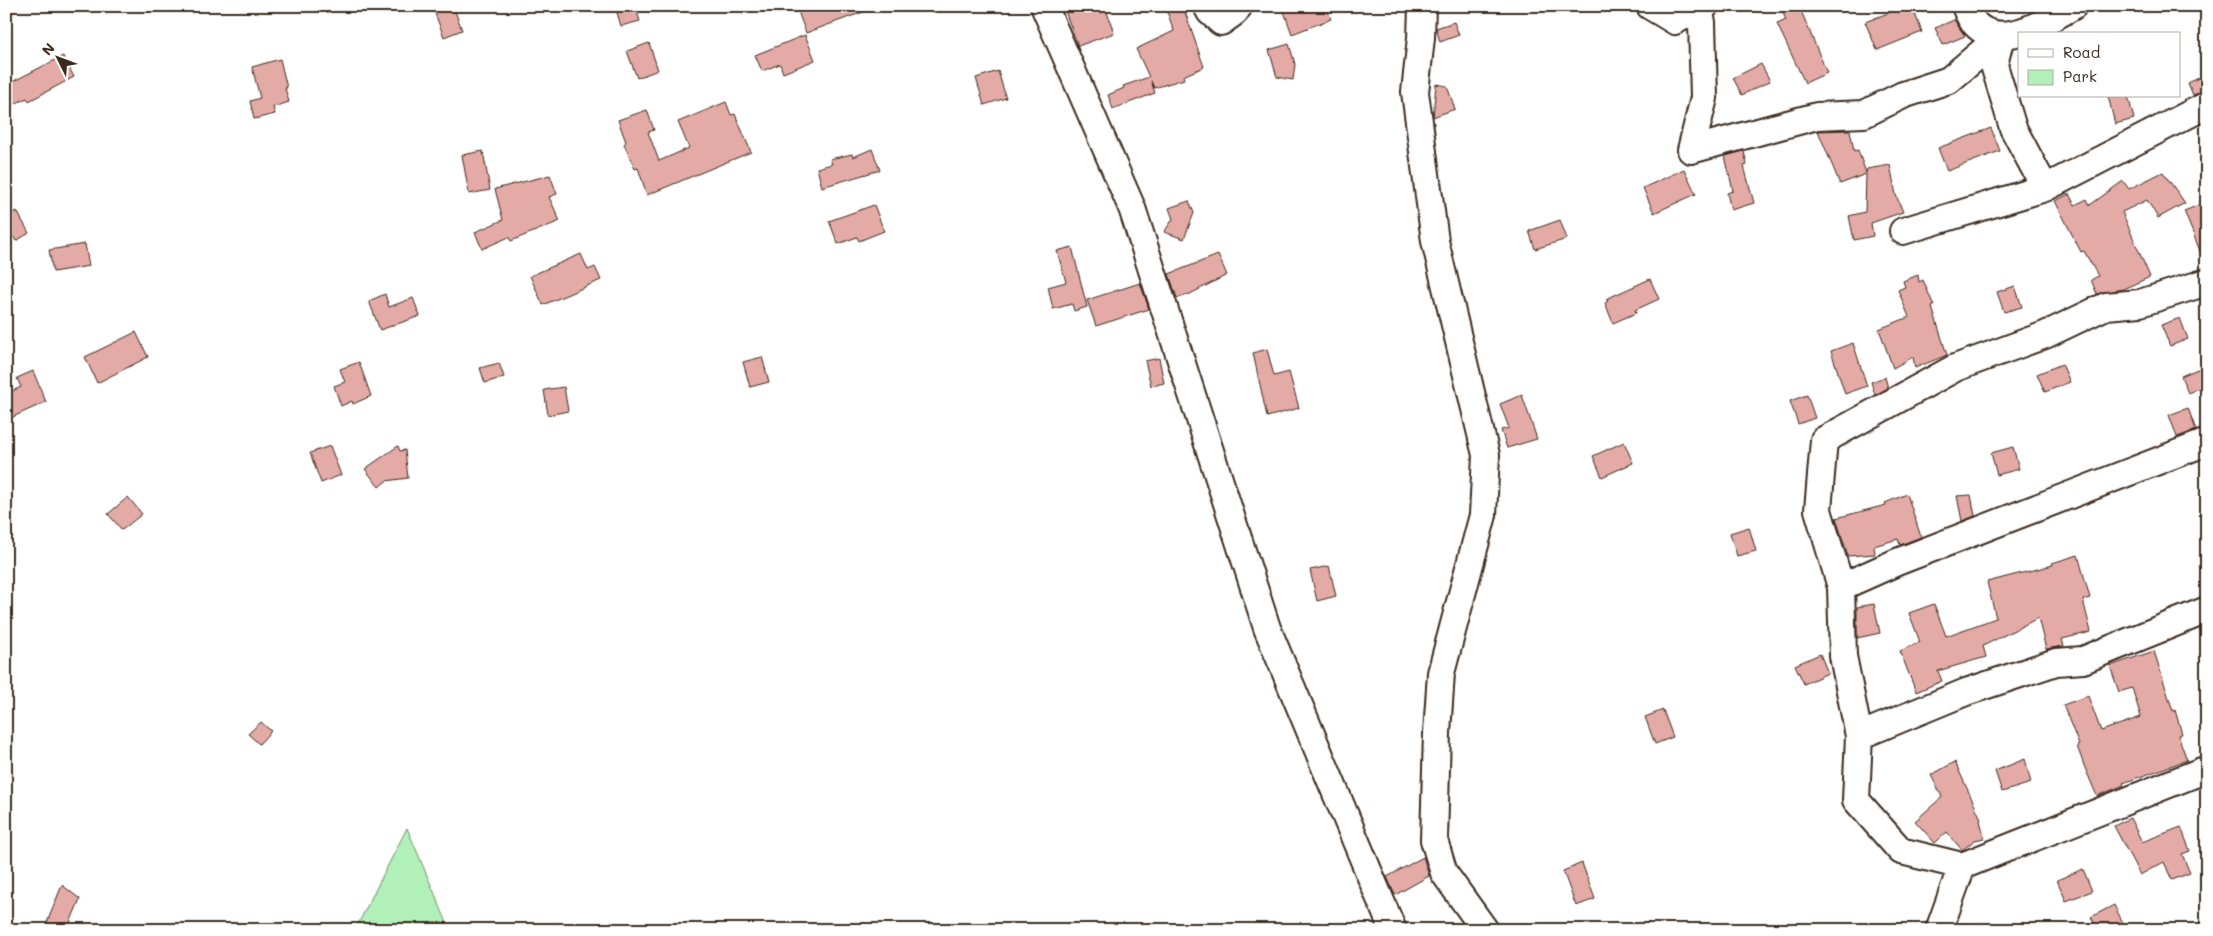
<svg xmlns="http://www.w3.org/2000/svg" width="2213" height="936" font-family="Mali,sans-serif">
<rect width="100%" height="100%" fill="#fff"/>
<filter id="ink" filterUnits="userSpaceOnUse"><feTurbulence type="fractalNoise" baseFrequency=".02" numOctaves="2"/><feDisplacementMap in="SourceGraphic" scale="10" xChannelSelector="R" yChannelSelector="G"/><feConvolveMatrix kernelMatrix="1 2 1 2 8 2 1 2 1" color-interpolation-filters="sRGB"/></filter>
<g filter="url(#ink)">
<!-- green -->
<path fill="#b1f0b8" stroke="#768d6b" d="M407,828L450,930H355Z"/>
<!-- building -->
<path fill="#e4aaa5" stroke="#3b2a1e" d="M445,6H453L462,30L444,37L434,11Z
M615,6H635L640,21L621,26Z
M796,6H874V8L806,33Z
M1080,6H1105L1114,33L1078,46L1065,11Z
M1165,6H1183L1204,67L1183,76L1184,79L1154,88L1151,81L1155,93L1113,109L1108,95L1124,88L1123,86L1149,77L1136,49L1174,31Z
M1282,6H1326L1331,19L1292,34Z
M1780,6H1799L1827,73L1805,83L1777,24L1786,20Z
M1906,6H1912L1922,32L1877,50L1865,22Z
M1954,20L1965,36L1943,45L1935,28Z
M1454,22L1459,35L1440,42L1436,28Z
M805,35L815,60L783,73L780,64L762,71L755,55Z
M649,43L658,70L637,78L627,51Z
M1289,44L1295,64L1293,80L1277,77L1269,50Z
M63,56L74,77L29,101L27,98L12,105L6,94V85Z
M280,59L287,88H285L289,102L273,107L275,114L254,119L250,101L260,98L252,67Z
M1761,64L1770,81L1742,95L1733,78Z
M998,71L1006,98L984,105L976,78Z
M2207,74V90L2193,95L2188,83Z
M1436,84L1447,86L1455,109L1433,117Z
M2108,96H2128L2134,119L2115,124Z
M726,102L731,115L735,114L751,152L647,195L638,168L635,169L624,144L626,142L618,120L647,110L654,130L648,132L659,161L689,148L678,122Z
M1991,128L2000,151L1947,171L1938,148Z
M1850,130L1854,151L1858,150L1866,173L1867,169L1890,165L1896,195L1903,212L1871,223L1873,236L1854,240L1849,216L1865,212L1866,174L1840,184L1818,131Z
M872,149L880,170L822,187L817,168L832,164L830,159L852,154L853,157Z
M483,151L490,190L469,194L462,155Z
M1744,151L1747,165L1744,166L1754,203L1731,210L1727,193L1733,191L1725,156Z
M1684,169L1696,194L1654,213L1643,188Z
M2163,172L2185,203L2158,218L2147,200L2122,212L2150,277L2123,289L2097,294L2091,280L2098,276L2084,251L2081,252L2055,201L2069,194L2075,205L2087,199L2090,205L2123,181L2129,189Z
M550,175L557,194L549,197L560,221L511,241L509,237L482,249L475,232L503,220L495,189Z
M1189,201L1194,213L1184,239L1164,232L1173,219L1169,208Z
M2207,202V266H2206L2184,211Z
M874,205L884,231L859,241L857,237L838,244L829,221Z
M17,211L29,233L16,241L6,224V217Z
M1560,220L1567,239L1535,249L1529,231Z
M85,244L89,266L53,272L49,250Z
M1072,247L1087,307L1074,311L1072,304L1053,309L1048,287L1066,282L1057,251Z
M581,254L588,270L595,267L601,280L543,305L530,276Z
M1218,255L1227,275L1190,294L1177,298L1169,274Z
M1918,275L1919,282L1923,280L1934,306L1932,307L1947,355L1915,368L1913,357L1893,368L1879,329L1909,317L1898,290L1905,287L1903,281Z
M1650,279L1659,299L1635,310L1636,313L1613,323L1605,303L1608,301L1606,299Z
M1140,283L1149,309L1096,326L1087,300Z
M2015,286L2022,307L2004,312L1997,292Z
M385,294L389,307L413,298L420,316L380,330L369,301Z
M2180,318L2188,339L2170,346L2161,325Z
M136,332L148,357L97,383L85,357Z
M1853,343L1867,386L1845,394L1831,351Z
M1267,349L1274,376L1289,372L1299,408L1267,417L1253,353Z
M762,357L769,382L750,387L743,362Z
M1159,358L1164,383L1151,386L1145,361Z
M359,362L371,396L353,404L352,401L341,406L334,386L345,382L340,369Z
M499,363L504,377L485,383L480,368Z
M2062,364L2070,382L2045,392L2037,374Z
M2207,365V385L2188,393L2181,376Z
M33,371L46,402L6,420V394L21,387L17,378Z
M1885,377L1888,388L1875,395L1871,382Z
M564,387L568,411L548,415L544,390Z
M1522,395L1537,439L1507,448L1501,430L1509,428L1500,404Z
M1807,395L1815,418L1798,424L1790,401Z
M2188,408L2196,430L2177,437L2169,415Z
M1624,442L1633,463L1602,477L1593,456Z
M330,446L341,475L321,483L310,453Z
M398,446L400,451L405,450L408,478L386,481L379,487L365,469Z
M2013,447L2019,469L1997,475L1991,453Z
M1907,494L1921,537L1900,545L1898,539L1874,546L1875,554L1848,556L1836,518L1886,505L1885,503Z
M1971,495L1975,516L1962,521L1957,496Z
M128,497L142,514L122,530L108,514Z
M1749,527L1756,551L1737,556L1730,533Z
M2078,555L2090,598L2083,600L2091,632L2062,639L2064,646L2046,649L2038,618L1983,646L1986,657L1938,671L1942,681L1916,692L1900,651L1920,642L1909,613L1934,604L1946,636L1996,618L1987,582L2053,565L2052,563Z
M1329,566L1336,596L1317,601L1310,570Z
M1874,604L1880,633L1857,638V607Z
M2154,651L2173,711L2175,710L2182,734L2178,735L2187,760L2123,783L2124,785L2097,796L2085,768L2077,746L2079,745L2063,705L2088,696L2101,731L2141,717L2132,688L2119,692L2110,666Z
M1820,654L1828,673L1804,684L1795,665Z
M1663,710L1673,737L1655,744L1645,717Z
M261,722L271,731L259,744L248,734Z
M2025,759L2031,783L2002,792L1995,771Z
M1955,762L1981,819L1980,820L1984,838L1975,840L1962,850L1947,832L1935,843L1915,821L1942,797L1931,775Z
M2130,818L2142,842L2181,827L2190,851L2182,854L2190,873L2172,880L2164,862L2140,875L2114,826Z
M1423,857L1429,876L1395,895L1387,877Z
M1582,863L1595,899L1576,906L1563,871Z
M2083,869L2092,891L2066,901L2057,880Z
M62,885L80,899L67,930H44Z
M2114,905L2123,923L2109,930H2098L2091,917Z"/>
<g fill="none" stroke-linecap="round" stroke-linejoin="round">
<!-- minor casing -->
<g stroke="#3b2a1e" stroke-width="30">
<path id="minor" d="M1044,6L1132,208L1267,628L1393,930
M1207,6L1210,12L1221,22L1235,12L1239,6
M1422,6L1421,38L1415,92L1435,241L1486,455L1483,515L1441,673L1437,733L1434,840L1444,873L1485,930
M1650,6L1675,21L1698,8
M1705,6L1698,8L1702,22L1704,98L1691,150L1817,116L1864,114L1903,95L1949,80L2001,36L1994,65L2013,128L2045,188
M1965,6C1967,11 1969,16 1972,20C1996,54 2047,21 2073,6
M1903,231L2045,188L2207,105
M1841,587L1818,510L1824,440L1955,368L2045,335L2106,306L2140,303L2207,282
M1859,736L1966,692L2056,662L2083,660L2207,610
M1962,866L1901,851L1856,800L1859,736L1843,656L1841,587L1897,562L2207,442
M1939,930L1962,866L2207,769"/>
</g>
<!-- minor -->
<use href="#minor" stroke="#fff" stroke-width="26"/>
</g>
</g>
<!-- margin -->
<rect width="2213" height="936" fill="none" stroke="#fff" stroke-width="25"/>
<rect x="12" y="12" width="2188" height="911" fill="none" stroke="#3b2a1e" stroke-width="2" filter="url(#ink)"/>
<!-- legend -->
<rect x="2018" y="32" width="162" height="65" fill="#ffffff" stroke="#b1aaa5"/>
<rect x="2028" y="49" width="25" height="8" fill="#ffffff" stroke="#b1aaa5"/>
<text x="2063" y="58" font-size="15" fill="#3b2a1e">Road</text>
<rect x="2028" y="70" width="25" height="15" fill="#b1f0b8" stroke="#b1aaa5"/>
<text x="2063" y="82" font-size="15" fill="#3b2a1e">Park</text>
<!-- north arrow -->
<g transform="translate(58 58) rotate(312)" stroke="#ffffff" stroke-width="4" paint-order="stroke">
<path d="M0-4L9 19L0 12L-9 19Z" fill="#3b2a1e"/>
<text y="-8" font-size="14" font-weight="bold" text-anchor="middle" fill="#3b2a1e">N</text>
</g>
</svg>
